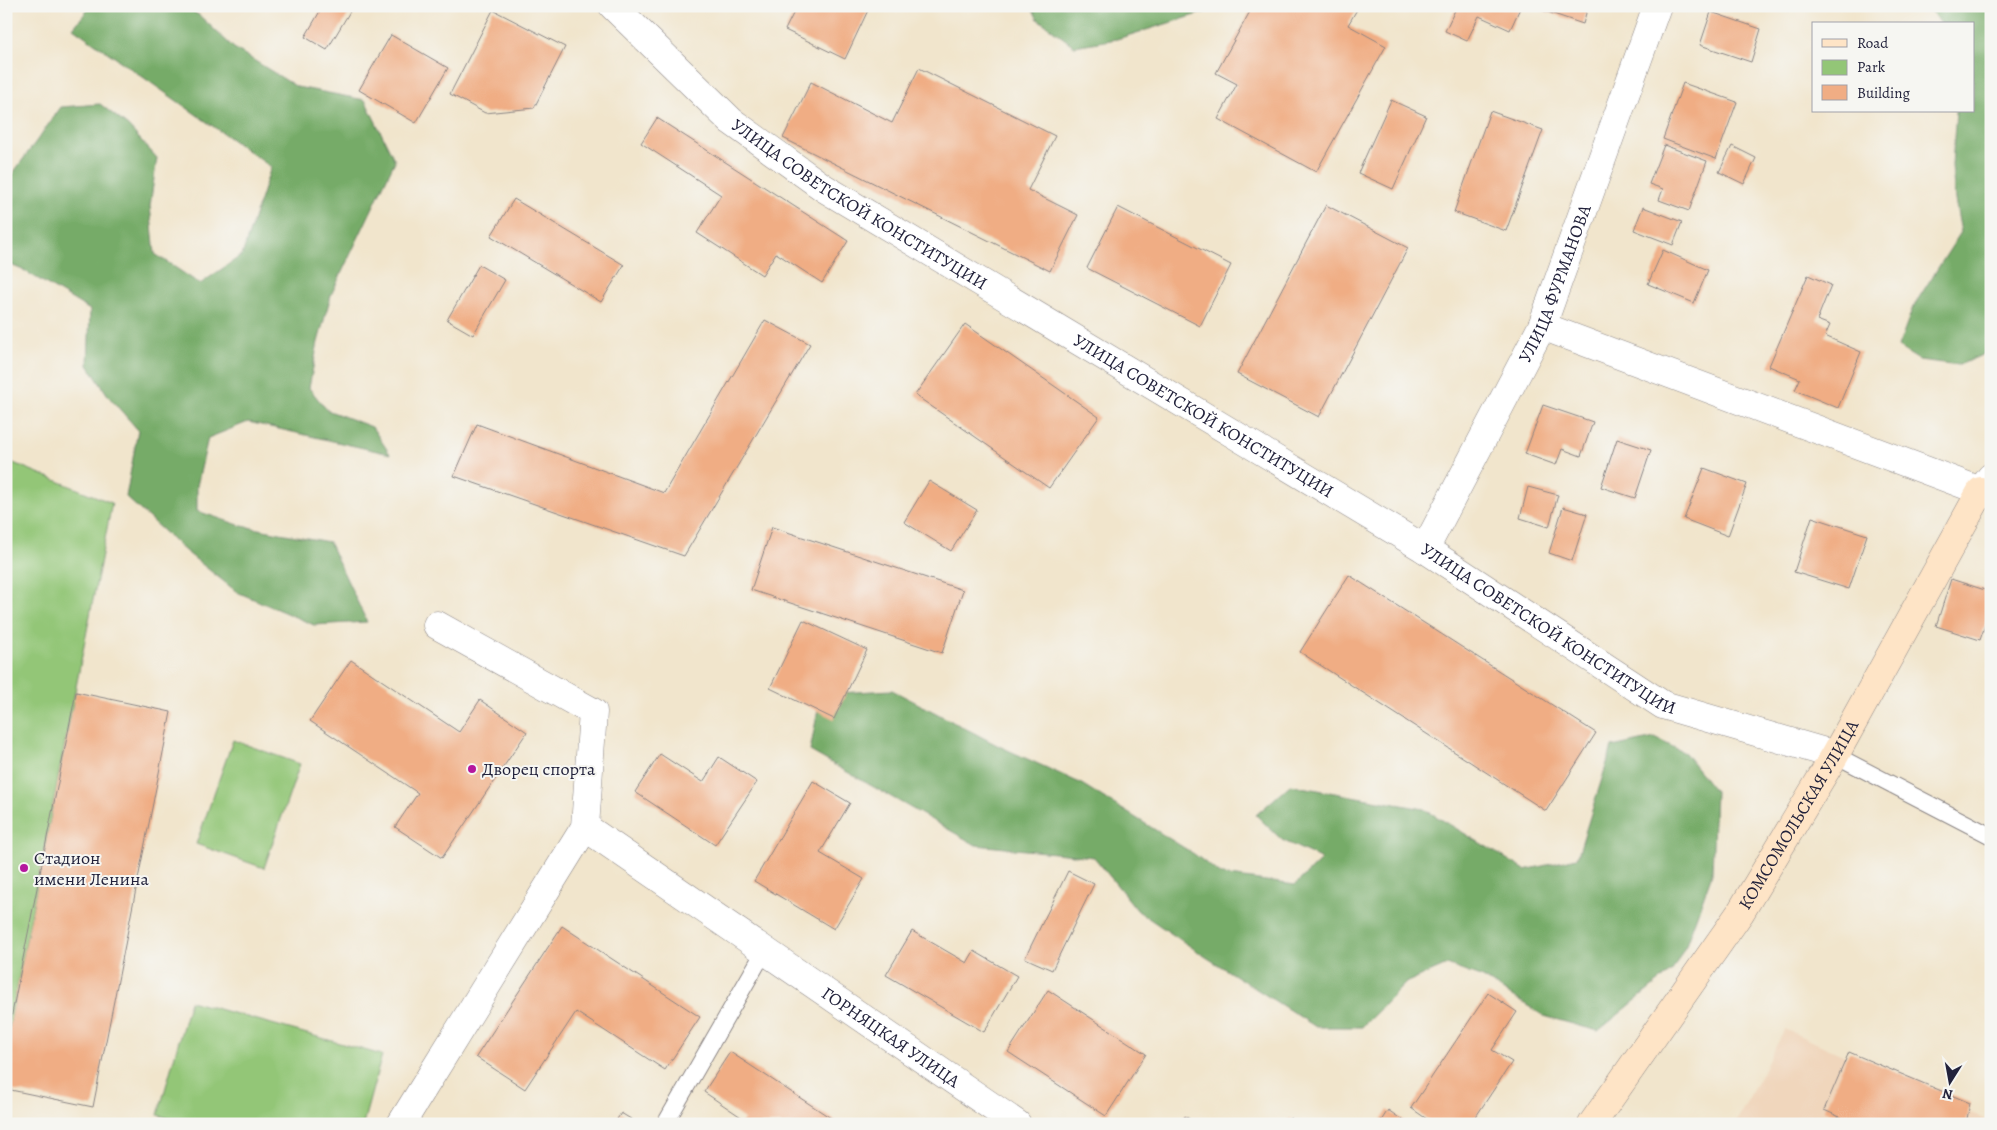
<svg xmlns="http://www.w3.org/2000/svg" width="1997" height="1130" font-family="Alegreya,serif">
<rect width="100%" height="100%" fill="#f6f6f2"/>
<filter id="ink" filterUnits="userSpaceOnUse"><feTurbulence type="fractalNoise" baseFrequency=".02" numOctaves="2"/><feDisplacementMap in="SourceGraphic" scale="10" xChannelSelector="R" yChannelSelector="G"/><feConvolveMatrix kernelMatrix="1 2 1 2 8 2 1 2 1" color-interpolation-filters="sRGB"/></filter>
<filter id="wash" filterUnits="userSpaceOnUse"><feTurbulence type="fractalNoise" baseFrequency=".0096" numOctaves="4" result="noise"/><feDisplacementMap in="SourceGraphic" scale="20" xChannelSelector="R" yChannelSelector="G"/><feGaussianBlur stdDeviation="1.12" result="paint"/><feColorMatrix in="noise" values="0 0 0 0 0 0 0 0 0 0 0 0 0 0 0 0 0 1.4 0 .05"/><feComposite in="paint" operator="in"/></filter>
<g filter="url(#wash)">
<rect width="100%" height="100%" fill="#f1e5cc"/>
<!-- built -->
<path fill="#f0d6bc" d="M1785,1029L1991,1122V1124H1735Z"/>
<!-- green -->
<path fill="#93c677" stroke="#5a7459" d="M6,460L112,503L6,1044Z
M233,740L300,764L264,868L196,844Z
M190,1001L382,1055L363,1124H189L158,1115Z"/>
<!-- forest -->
<path fill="#76ab68" stroke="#4c6652" d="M91,6H185L200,16L234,48L297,87L365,100L395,161L331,295L318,342L309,388L327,410L372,427L390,454L248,422L208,438L197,486V511L242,526L329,542L367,622L314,625L237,592L184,550L126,497L138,430L109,397L88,365L90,310L25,271L6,263V180H8L61,107L100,104L128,126L157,158L150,206L155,254L200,284L242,255L271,167L73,28Z
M1030,6H1224L1117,39L1074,46L1038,19Z
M1927,6H1991V351L1959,365L1919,360L1898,347L1913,307L1961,232L1955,200L1952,165L1956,111H1973V24H1941Z
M892,690L999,746L1080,783L1194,854L1222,875L1295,885L1322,859L1282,840L1256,815L1290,785L1424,809L1525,870L1577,858L1612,747L1655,738L1685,753L1715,791L1712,874L1686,945L1672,971L1598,1031L1544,1016L1483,978L1447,965L1406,983L1362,1027H1316L1206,957L1138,911L1094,857L976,845L810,751L821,694Z"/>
<g id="blocks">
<!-- building -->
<path fill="#f0ad84" d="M323,6H349L352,8L327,50L305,37Z
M797,6H870L845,59L785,30Z
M1253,6H1359L1348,25L1386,46L1316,172L1218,119L1237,84L1216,73Z
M1457,6H1521L1510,30L1479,16L1467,41L1445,31Z
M1530,6H1588L1583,24Z
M493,10L565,47L534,108L485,113L450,94Z
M1711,12L1761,29L1751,62L1700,45Z
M391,35L448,68L416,123L359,90Z
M919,68L1055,136L1028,190L1078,215L1050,271L783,138L811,82L892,123Z
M1683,83L1737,102L1716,159L1663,139Z
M1391,100L1426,116L1393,189L1358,173Z
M1490,111L1543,130L1506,231L1454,212Z
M657,118L848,241L822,283L776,253L762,275L697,233L721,195L641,143Z
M1664,145L1707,161L1689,211L1659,200L1663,189L1649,184Z
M1732,146L1756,158L1744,184L1719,172Z
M514,199L624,265L601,302L491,236Z
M1326,205L1408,248L1319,417L1237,374Z
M1118,207L1231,265L1200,326L1087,268Z
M1643,207L1682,222L1673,245L1634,230Z
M1663,250L1708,270L1694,303L1648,284Z
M479,265L505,280L473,335L447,320Z
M1808,275L1831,285L1817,320L1830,325L1825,336L1861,352L1838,408L1795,390L1800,379L1769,366Z
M765,320L810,344L684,556L454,476L477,424L664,493Z
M965,324L1099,417L1049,488L915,395Z
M1543,405L1593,422L1581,456L1562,449L1556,465L1525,454Z
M1617,439L1651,450L1635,498L1601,487Z
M1704,468L1747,484L1728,536L1684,519Z
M929,481L977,510L951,551L904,522Z
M1528,487L1558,495L1549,527L1520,518Z
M1563,507L1587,514L1572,561L1549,553Z
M1812,517L1867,535L1849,589L1794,572Z
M772,527L963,590L942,653L751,590Z
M1349,575L1596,733L1546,811L1300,652Z
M1951,579L1991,592V608L1980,640L1936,626Z
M803,620L867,650L834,719L770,688Z
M351,660L459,732L480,700L527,732L442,858L395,827L418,793L310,721Z
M76,692L171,712L93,1107L6,1089V1044Z
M660,754L703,782L719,757L757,782L715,845L635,792Z
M813,781L850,803L820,853L864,879L834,929L754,881Z
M1068,871L1094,884L1052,970L1025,958Z
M562,926L700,1017L665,1070L576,1012L525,1089L476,1057Z
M912,931L967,963L974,951L1017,976L984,1032L886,975Z
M1048,990L1146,1054L1106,1116L1008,1052Z
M1488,993L1517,1012L1492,1050L1512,1062L1471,1124H1434L1411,1108Z
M730,1052L840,1124H741L744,1119L704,1092Z
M1849,1052L1970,1103L1966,1124H1856L1824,1110Z
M1388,1110L1408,1124H1379Z
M621,1113L639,1124H614Z
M1185,1116L1197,1124H1180Z
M1290,1118L1299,1124H1286Z"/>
</g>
</g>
<g filter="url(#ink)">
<use href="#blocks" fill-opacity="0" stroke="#8a8484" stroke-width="1"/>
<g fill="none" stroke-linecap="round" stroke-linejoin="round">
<!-- service casing -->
<g stroke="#8a8484" stroke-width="18">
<path id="service" d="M1835,755L1991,836
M665,1124L765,950"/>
</g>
<!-- minor casing -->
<g stroke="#8a8484" stroke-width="29">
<g id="minor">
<path id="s1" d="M613,6L731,121L824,188L1425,549L1663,705L1835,755"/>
<path d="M1542,326L1981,491L1991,477"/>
<path id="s2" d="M1425,549L1542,326L1657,6"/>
<path id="s3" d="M585,827L1017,1124"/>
<path d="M401,1124L585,827L593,712L437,625"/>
</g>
</g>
<!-- secondary casing -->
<g stroke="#8a8484" stroke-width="29">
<g id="secondary">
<path id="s4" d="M1592,1124L1740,913L1835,755L1981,491L1991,495"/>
</g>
</g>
<!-- service -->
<use href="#service" stroke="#fff" stroke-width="16"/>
<!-- minor -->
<use href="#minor" stroke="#fff" stroke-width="28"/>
<!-- secondary -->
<use href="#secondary" stroke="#fee4c6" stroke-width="28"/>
</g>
</g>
<!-- markers -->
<g fill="#b5179e" stroke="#f6f6f2" stroke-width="2">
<circle cx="472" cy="769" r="5"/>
<circle cx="24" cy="868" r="5"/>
</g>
<g text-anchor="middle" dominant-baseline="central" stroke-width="4" stroke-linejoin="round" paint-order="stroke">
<!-- street labels -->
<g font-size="18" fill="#22223b" stroke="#f6f6f2">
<text stroke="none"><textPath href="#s1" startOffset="318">УЛИЦА СОВЕТСКОЙ КОНСТИТУЦИИ</textPath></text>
<text stroke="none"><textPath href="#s2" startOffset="296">УЛИЦА ФУРМАНОВА</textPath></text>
<text stroke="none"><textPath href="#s1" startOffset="722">УЛИЦА СОВЕТСКОЙ КОНСТИТУЦИИ</textPath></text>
<text stroke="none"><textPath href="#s1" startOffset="1128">УЛИЦА СОВЕТСКОЙ КОНСТИТУЦИИ</textPath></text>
<text stroke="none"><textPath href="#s4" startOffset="372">КОМСОМОЛЬСКАЯ УЛИЦА</textPath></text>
<text stroke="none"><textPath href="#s3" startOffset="371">ГОРНЯЦКАЯ УЛИЦА</textPath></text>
</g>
<!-- poi labels -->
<g font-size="18" fill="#22223b" stroke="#f6f6f2" text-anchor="start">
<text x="482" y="769">Дворец спорта</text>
<text x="34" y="858">Стадион<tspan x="34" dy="21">имени Ленина</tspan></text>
</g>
</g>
<!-- margin -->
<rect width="1997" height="1130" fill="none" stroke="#f6f6f2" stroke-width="25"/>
<!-- legend -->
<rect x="1812" y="22" width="162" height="90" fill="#f6f6f2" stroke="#a1a1a9"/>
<rect x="1822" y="39" width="25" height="8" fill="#fee4c6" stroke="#a1a1a9"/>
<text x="1857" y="48" font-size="15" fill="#22223b">Road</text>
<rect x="1822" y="60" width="25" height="15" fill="#93c677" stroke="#a1a1a9"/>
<text x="1857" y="72" font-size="15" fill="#22223b">Park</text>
<rect x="1822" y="85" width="25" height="15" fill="#f0ad84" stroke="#a1a1a9"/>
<text x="1857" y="98" font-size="15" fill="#22223b">Building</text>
<!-- north arrow -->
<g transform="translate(1950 1082) rotate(191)" stroke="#f6f6f2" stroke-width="4" paint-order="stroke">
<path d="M0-4L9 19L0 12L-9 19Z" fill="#22223b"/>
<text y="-8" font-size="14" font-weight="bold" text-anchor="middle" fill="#22223b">N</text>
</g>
</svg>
